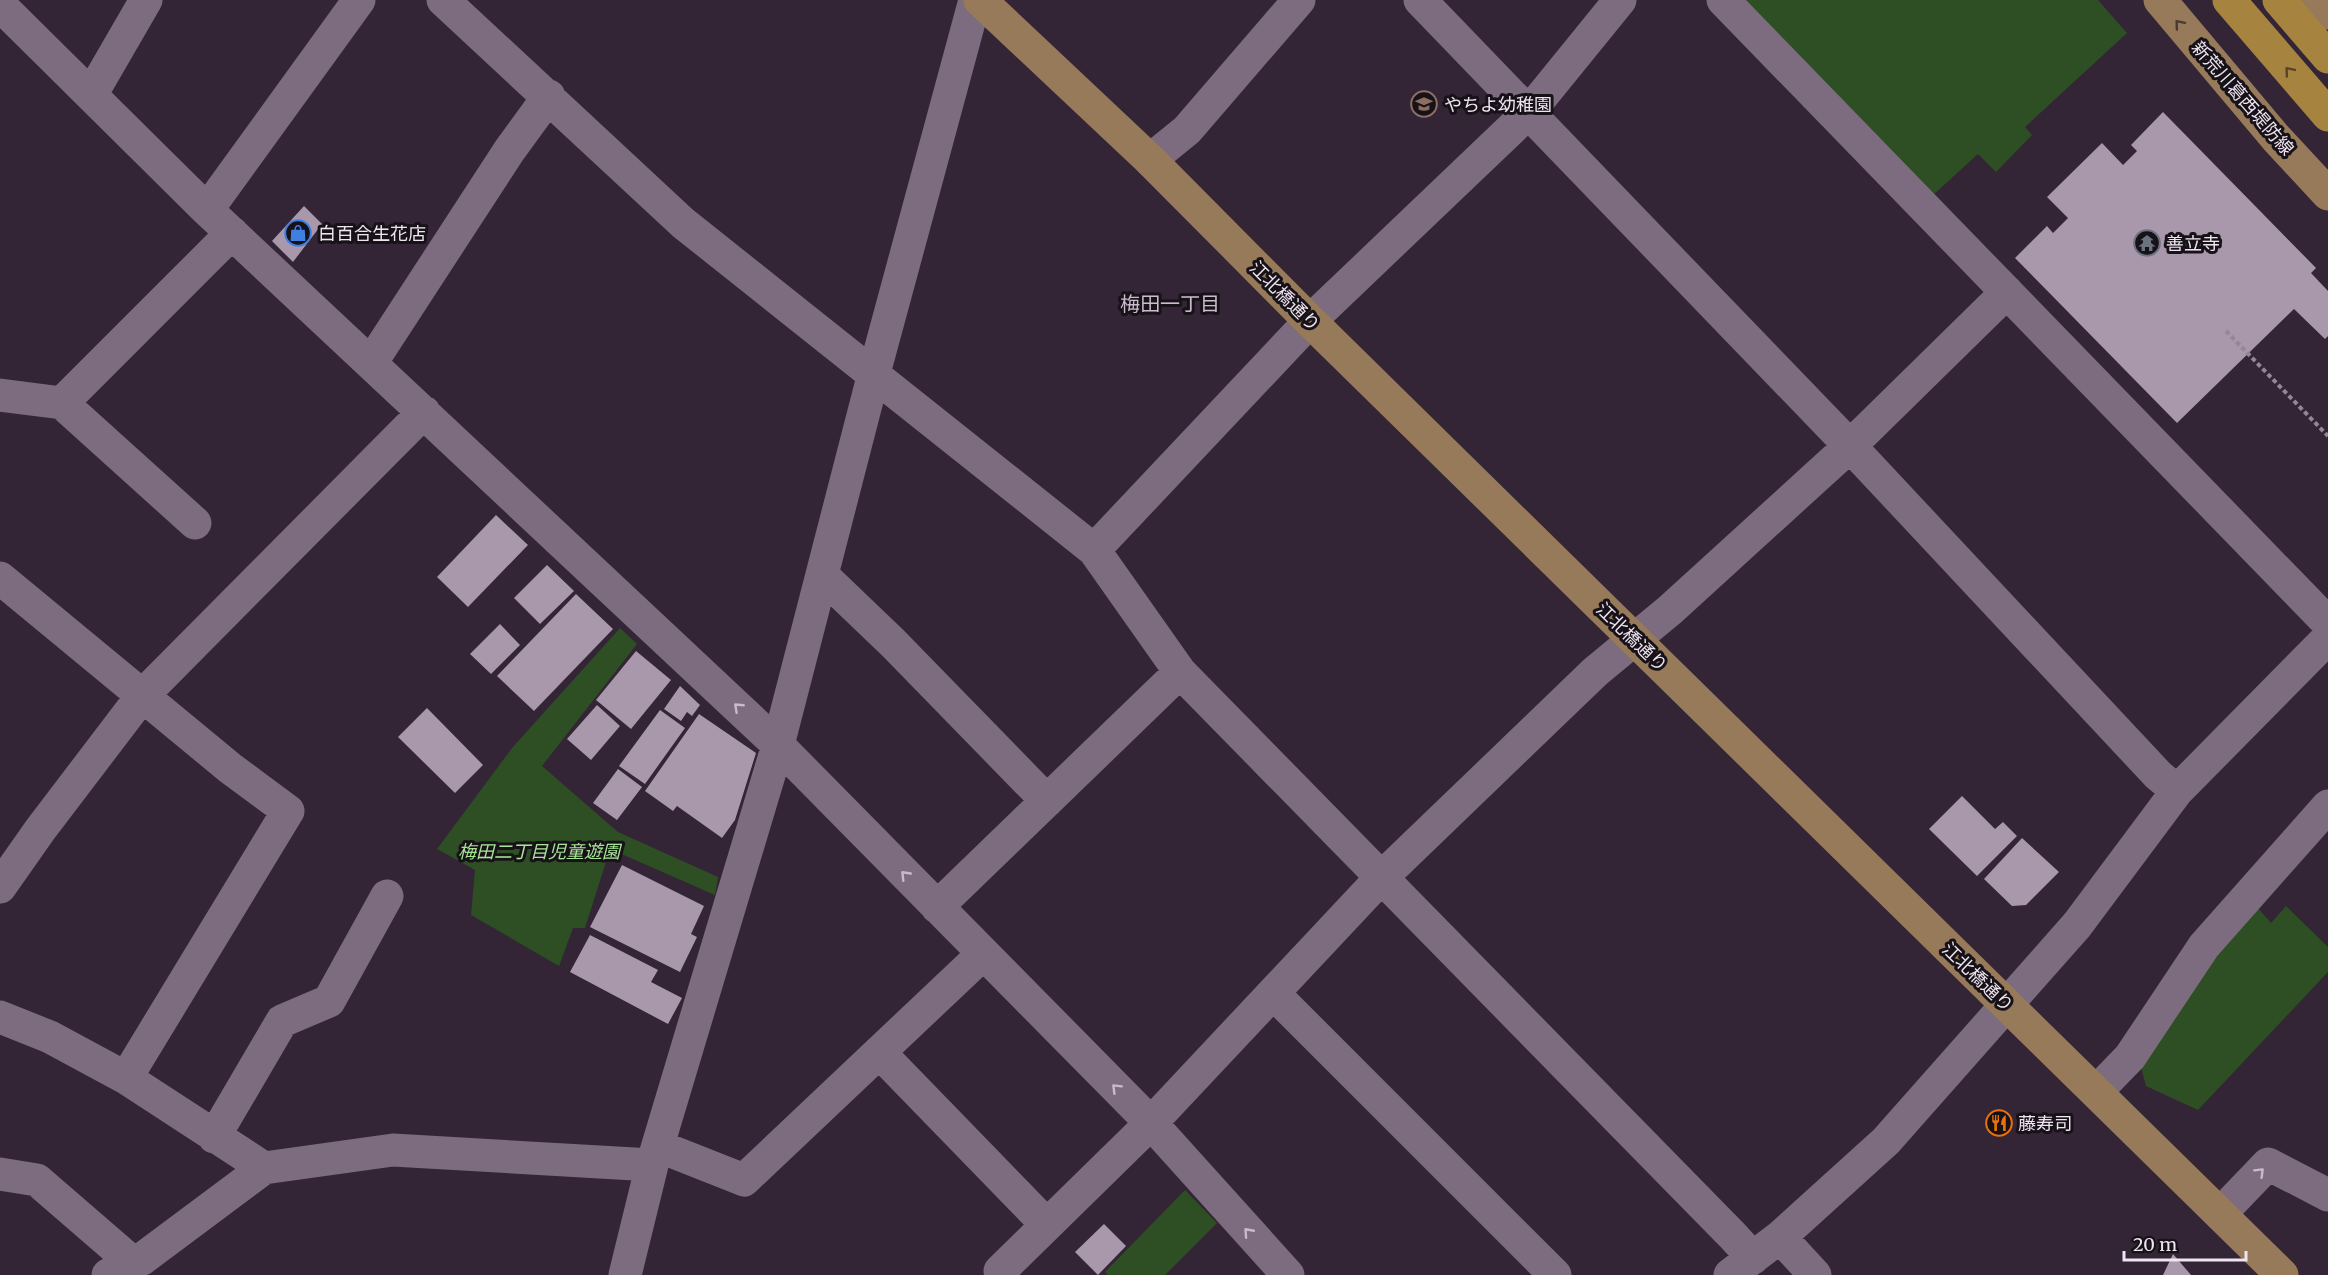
<svg xmlns="http://www.w3.org/2000/svg" width="2328" height="1275" font-family="Merriweather,'Noto Sans JP',serif">
<rect width="100%" height="100%" fill="#332535"/>
<!-- green -->
<path fill="#2e4e24" d="M1742,0H2098L2127,33L2025,127L2032,135L1996,172L1978,154L1932,196Z
M620,628L637,644L542,766L618,832L718,877L715,895L610,849L585,928H573L559,966L471,915L475,870L437,849L512,748Z
M2286,906L2328,947V972L2198,1110L2146,1086L2141,1067L2225,937L2257,907L2271,923Z
M1185,1190L1217,1223L1165,1275H1108L1105,1272Z"/>
<!-- building -->
<path fill="#a998ab" d="M2163,112L2316,268L2311,273L2328,291V336L2325,339L2294,309L2177,423L2015,258L2047,226L2053,233L2068,218L2047,197L2102,143L2123,165L2137,151L2131,145Z
M304,206L322,224L293,262L272,241Z
M496,515L528,545L468,607L437,577Z
M547,565L574,591L540,624L514,598Z
M576,594L613,629L534,711L497,676Z
M500,624L520,645L491,674L470,654Z
M636,651L671,680L631,729L596,700Z
M680,686L700,705L692,716L687,712L681,721L664,709Z
M597,705L620,726L591,760L567,739Z
M427,708L483,765L455,793L398,737Z
M660,710L685,728L645,784L619,766Z
M699,714L756,753L735,820L722,838L677,806L673,811L645,791Z
M618,769L642,787L617,820L593,803Z
M1962,796L1995,829L2003,822L2017,836L1977,876L1929,829Z
M2022,838L2059,872L2026,905L2012,906L1984,879Z
M622,865L704,906L691,934L697,937L680,972L590,927Z
M590,935L658,970L651,982L682,998L668,1024L570,972Z
M1104,1224L1126,1246L1098,1275L1075,1252Z
M2173,1254L2191,1275H2163Z"/>
<g fill="none" stroke-linecap="round" stroke-linejoin="round">
<!-- path -->
<path stroke="#928794" stroke-width="4" stroke-dasharray="4.5 3" stroke-linecap="butt" d="M2226,331L2328,436"/>
<!-- minor -->
<path stroke="#7d6c7f" stroke-width="33" d="M443,0L683,223L1094,550L1180,672L1733,1236L1753,1258
M1420,0L1850,446L2158,775L2177,791
M1723,0L2328,623
M0,5L207,210L778,745L1151,1123L1288,1275
M91,95L146,0
M1150,160L1187,130L1299,0
M207,210L359,0
M371,363L509,151L549,96
M0,395L62,403L195,523
M62,403L232,233
M1094,550L1310,321L1529,112L1620,0
M822,575L893,643L1047,801
M0,578L230,768L288,811L126,1078
M0,887L40,830L142,696L424,412
M937,907L1180,672
M1273,993L1555,1275
M0,1017L50,1037L126,1078L264,1168L393,1150L652,1165
M879,1052L1047,1225
M2096,1092L2130,1057L2204,946L2328,806
M214,1137L282,1021L329,1001L387,896
M658,1146L744,1180L983,954
M0,1174L37,1180L133,1263
M2220,1214L2268,1164L2328,1195
M1780,1237L1815,1275
M1000,1271L1151,1123L1381,878L1595,672L1670,610L1850,446L2007,292
M108,1275L142,1259L264,1168
M625,1275L652,1165L778,745L873,377L975,0
M1730,1275L1780,1237L1886,1141L2077,925L2177,791L2328,638"/>
<!-- major -->
<path stroke="#967a59" stroke-width="33" d="M980,0L1150,160L1310,321L2282,1275
M2160,0L2276,138L2328,194
M2317,0L2328,13"/>
<!-- highway -->
<path stroke="#a78340" stroke-width="33" d="M2229,0L2328,115
M2279,0L2328,57"/>
</g>
<!-- one-way arrows -->
<defs><path id="oneway-chevron" d="M-2-3.5L2.5 0L-2 3.5" fill="none" stroke-width="1.6" stroke-linecap="round" stroke-linejoin="round" transform="scale(1.5)"/></defs>
<use stroke="#4a3b32" href="#oneway-chevron" transform="translate(2179 24) rotate(-130)"/>
<use stroke="#58442a" href="#oneway-chevron" transform="translate(2289 71) rotate(-130)"/>
<g stroke="#c6bbc8">
<use href="#oneway-chevron" transform="translate(738 707) rotate(-137)"/>
<use href="#oneway-chevron" transform="translate(905 875) rotate(-134)"/>
<use href="#oneway-chevron" transform="translate(1116 1088) rotate(-135)"/>
<use href="#oneway-chevron" transform="translate(2260 1172) rotate(-45)"/>
<use href="#oneway-chevron" transform="translate(1248 1232) rotate(-132)"/>
</g>
<!-- icons -->
<defs>
<g id="school-ring" transform="scale(1.35)"><circle r="9.5" fill="#171118" stroke="#8d6e63" stroke-width="1.5"/><path d="M0-5L7-2L0 1L-7-2ZM-4 1L0 2.5L4 1V4Q0 6-4 4Z" fill="#8d6e63"/></g>
<g id="shop-ring" transform="scale(1.35)"><circle r="9.5" fill="#171118" stroke="#3f7fe0" stroke-width="1.5"/><path d="M-5-2.5h2.3a2.7 3.5 0 0 1 5.4 0H5L5.5 6h-11ZM-1.5-2.5h3a1.5 2.3 0 0 0-3 0Z" fill="#3f7fe0"/></g>
<g id="temple-ring" transform="scale(1.35)"><circle r="9.5" fill="#171118" stroke="#6b7280" stroke-width="1.5"/><path d="M0-6L5-2H3V0L6.5 2.5H4V6H1.5V3h-3V6H-4V2.5H-6.5L-3 0V-2H-5Z" fill="#6b7280"/></g>
<g id="restaurant-ring" transform="scale(1.35)"><circle r="9.5" fill="#171118" stroke="#e8710a" stroke-width="1.5"/><path d="M-5-6h1v4h1v-4h1v4h1v-4h1v5L-1.5 .5V6h-2V.5L-5-1ZM5-6V6H3V1.5H1.5Q1.5-4 5-6Z" fill="#e8710a"/></g>
</defs>
<g fill-rule="evenodd">
<use href="#school-ring" x="1424" y="104"/>
<use href="#shop-ring" x="298" y="233"/>
<use href="#temple-ring" x="2147" y="243"/>
<use href="#restaurant-ring" x="1999" y="1123"/>
</g>
<g text-anchor="middle" dominant-baseline="central" stroke-width="6" stroke-linejoin="round" paint-order="stroke">
<!-- street labels -->
<g font-size="18" fill="#eee5f0" stroke="#171118">
<text transform="translate(2243 98) rotate(49)">新荒川葛西堤防線</text>
<text transform="translate(1285 296) rotate(45)">江北橋通り</text>
<text transform="translate(1632 637) rotate(44)">江北橋通り</text>
<text transform="translate(1978 977) rotate(44)">江北橋通り</text>
</g>
<!-- poi labels -->
<g font-size="18" fill="#eee5f0" stroke="#171118" text-anchor="start">
<text x="1444" y="104">やちよ幼稚園</text>
<text x="318" y="233">白百合生花店</text>
<text x="2166" y="243">善立寺</text>
<text x="2018" y="1123">藤寿司</text>
</g>
<!-- park labels -->
<g font-size="18" font-style="italic" fill="#a7e596" stroke="#171118">
<text x="539" y="851">梅田二丁目児童遊園</text>
</g>
<!-- neighbourhood labels -->
<g font-size="20" fill="#ccbace" stroke="#171118">
<text x="1170" y="303">梅田一丁目</text>
</g>
</g>
<!-- scale -->
<path d="M2124 1251v9h122v-9" fill="none" stroke="#eee5f0" stroke-width="3"/>
<text x="2133" y="1251" font-size="18" fill="#eee5f0" stroke="#171118" stroke-width="4.5" paint-order="stroke">20 m</text>
</svg>
